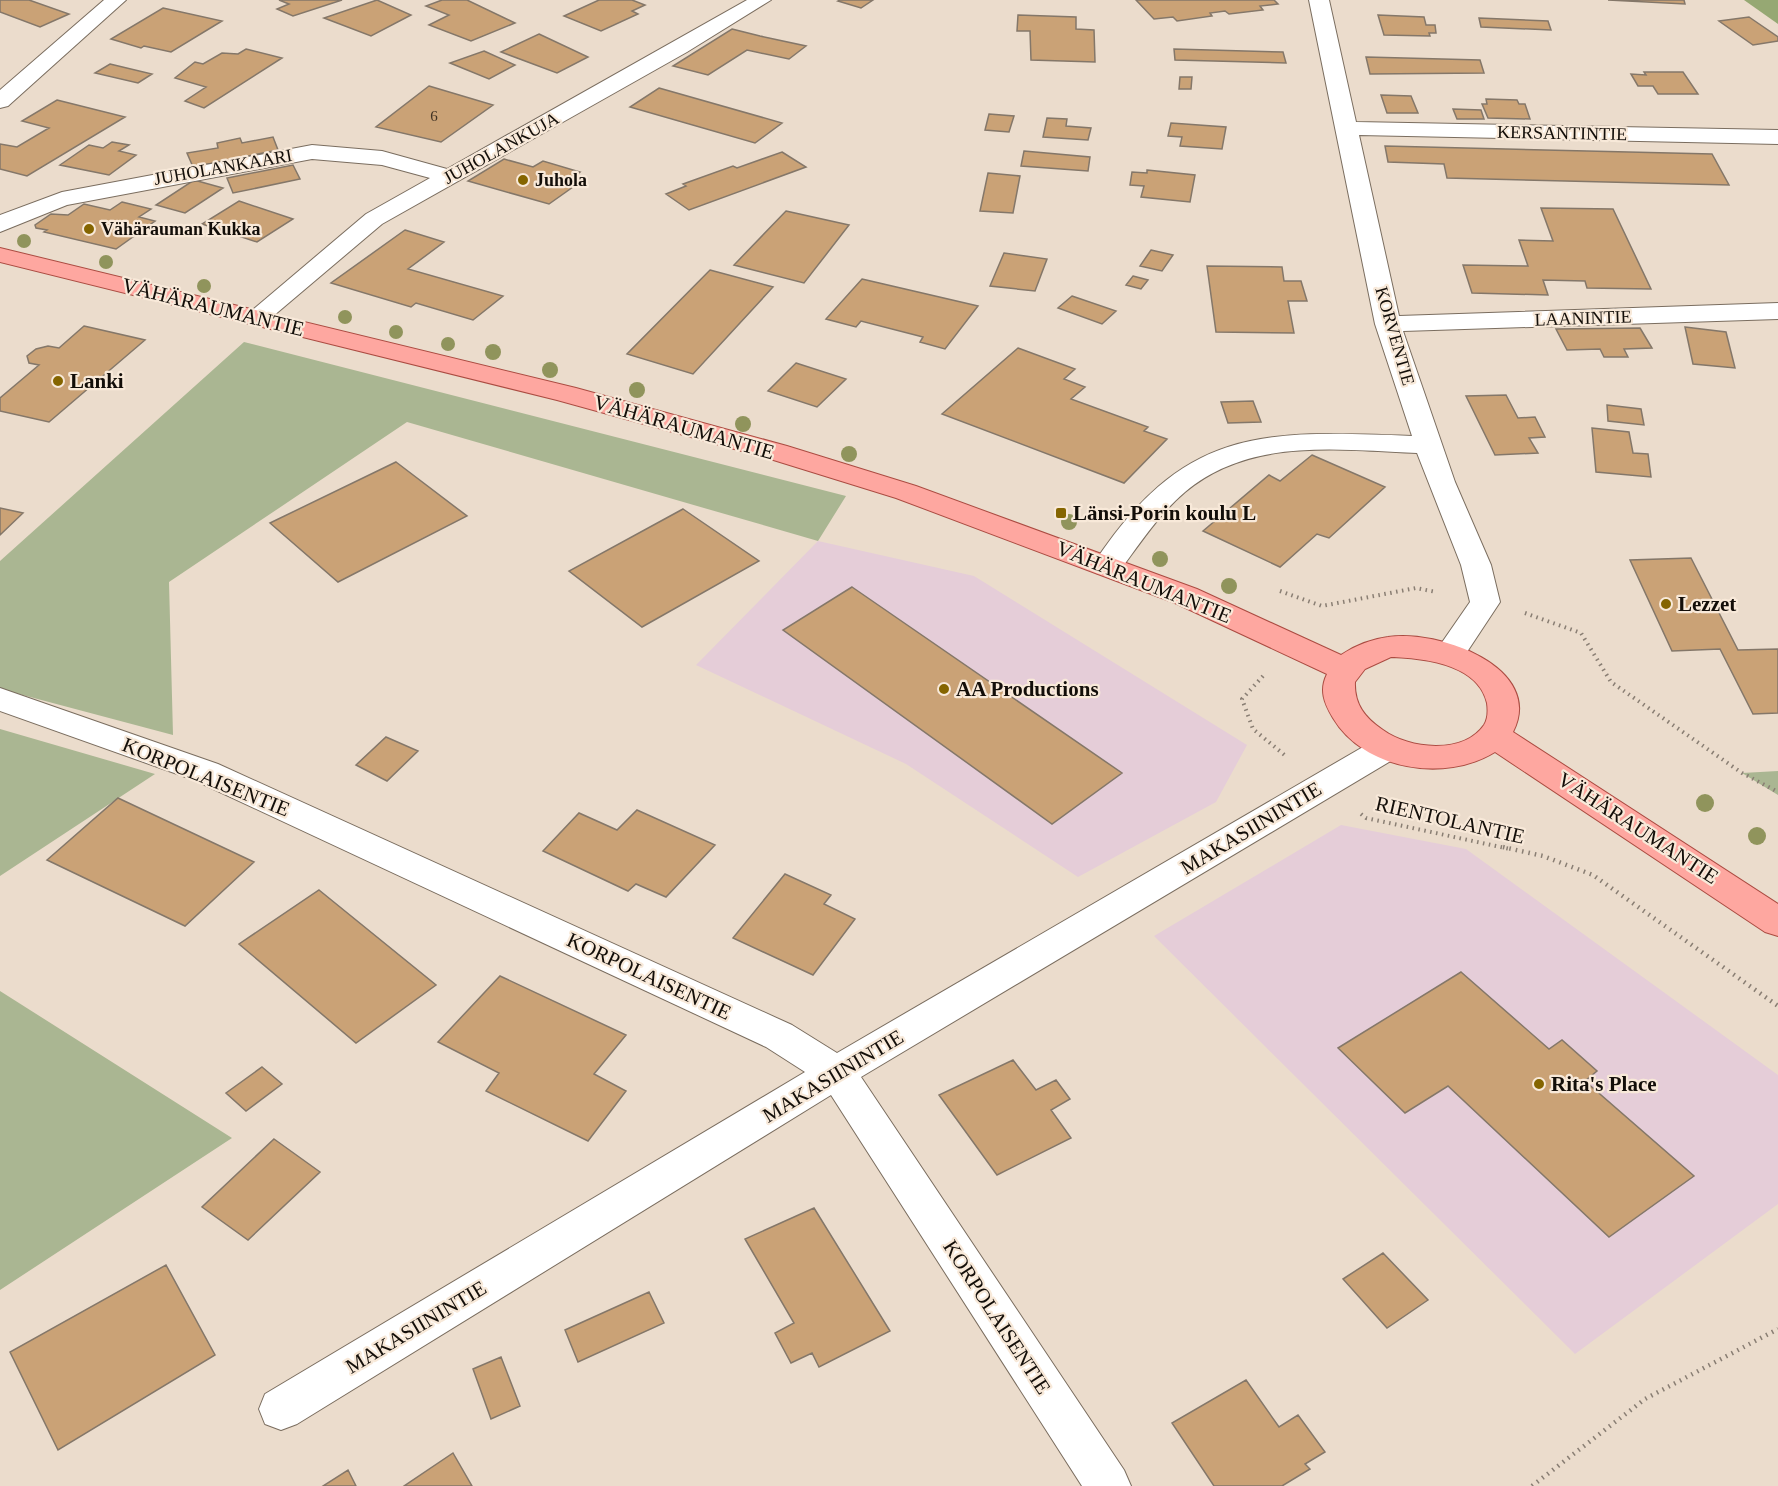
<svg xmlns="http://www.w3.org/2000/svg" width="1778" height="1486" font-family="'Times New Roman',serif">
<rect width="100%" height="100%" fill="#ebdccc"/>
<!-- commercial -->
<path fill="#e5cdd8" d="M818,541L974,576L1247,745L1216,802L1078,877L906,764L696,665Z
M1341,825L1466,849L1778,1075V1204L1575,1354L1154,936Z"/>
<!-- green -->
<path fill="#aab692" d="M244,342L846,496L818,541L407,422L169,582L173,735L0,689V561Z
M0,729L155,774L0,876Z
M1778,771V795L1742,773Z
M0,991L232,1138L0,1290Z"/>
<!-- forest -->
<path fill="#96a873" d="M1744,0H1778V24Z"/>
<!-- building -->
<path fill="#caa276" stroke="#847769" stroke-width="1.5" d="M0,0H29L69,14L40,27L0,12Z
M279,0H342L293,16L277,9L289,4Z
M377,0L411,15L371,36L324,18Z
M442,0H467L515,23L471,41L429,25L449,15L426,6Z
M599,0H632L645,5L632,11L638,14L601,31L564,16Z
M840,0H873L861,8L838,1Z
M1136,0H1274L1278,4L1260,6L1263,10L1229,14L1225,11L1210,13L1212,16L1177,21L1173,17L1154,19Z
M1608,0H1684L1685,4Z
M163,8L222,21L171,52L144,46L141,48L111,39Z
M1018,15L1076,17V29L1094,30L1095,62L1031,60L1030,31H1017Z
M1378,15L1424,17L1426,25H1435L1436,33H1429L1430,36L1384,35Z
M1749,17L1778,37V41L1753,45L1719,21Z
M1479,18L1548,21L1551,30L1481,27Z
M732,29L760,36L806,46L789,59L747,50L708,75L673,66Z
M539,34L588,57L557,73L501,52Z
M246,49L282,58L204,108L185,101L206,87L175,78L195,62L203,64L222,53L238,54Z
M1174,49L1283,52L1286,63L1175,60Z
M484,51L515,65L489,79L450,63Z
M1366,57L1480,60L1484,73L1370,74Z
M110,64L152,74L138,83L95,73Z
M1644,72H1683L1698,94H1658L1653,86H1638L1631,74L1646,75Z
M1180,77H1192L1191,89H1179Z
M429,86L493,105L441,142L376,127Z
M659,88L782,123L755,143L630,107Z
M1381,95L1411,96L1418,113H1387Z
M1486,99L1517,100L1519,104H1525L1530,119L1488,118L1482,104H1487Z
M57,100L125,117L27,176L0,169V144L17,147L49,128L22,121Z
M1453,109L1481,110L1484,119H1457Z
M989,114L1014,116L1009,132L985,130Z
M1047,118L1067,119L1066,126L1091,128L1088,140L1043,137Z
M1171,123L1226,127L1222,149L1180,146L1182,137L1168,136Z
M273,137L278,150L193,167L187,153L218,148L217,143L240,138L242,143Z
M112,142L129,145L119,151L136,155L109,175L60,165L89,145L103,148Z
M1385,146L1712,154L1729,185L1447,178L1444,164L1388,162Z
M1024,151L1090,157L1088,171L1021,166Z
M782,152L806,167L689,210L666,194L686,186L683,184L733,166L737,168Z
M504,159L533,167L543,161L580,172L571,179L580,182L549,204L468,181Z
M293,165L300,179L233,193L227,178Z
M1147,170L1195,175L1190,202L1141,197L1144,186L1130,185L1132,172L1147,173Z
M988,173L1020,176L1013,213L980,211Z
M194,180L223,188L185,213L156,205Z
M239,201L293,219L257,242L202,224Z
M122,202L151,209L139,217L155,221L116,249L44,232L47,230L36,228L35,225L51,214L68,215L84,204L110,210Z
M1541,208L1613,209L1651,289L1587,288L1585,281L1543,280L1548,295L1472,293L1463,265L1528,266L1519,240L1553,241Z
M786,211L849,225L804,283L734,265Z
M405,230L444,242L408,269L503,296L473,320L416,303L411,307L331,283Z
M1151,250L1173,255L1162,271L1140,266Z
M1004,253L1047,259L1035,291L990,286Z
M1207,266L1282,267L1284,281H1301L1307,301H1288L1294,333L1216,332Z
M710,270L773,287L693,374L627,354Z
M1133,276L1148,280L1141,289L1126,285Z
M862,279L978,306L945,349L920,342L923,337L861,321L856,327L826,319Z
M1072,296L1116,311L1102,324L1058,308Z
M84,326L145,340L49,422L0,411V398L39,365L29,363L27,356L36,349L48,346L59,348Z
M1685,327L1726,332L1735,368L1693,364Z
M1640,328L1652,348L1624,349L1628,357H1604L1600,349L1567,350L1556,329Z
M1018,348L1075,369L1064,379L1085,387L1071,399L1148,427L1144,431L1167,439L1124,483L942,414Z
M796,363L846,379L817,407L768,391Z
M1506,395L1518,418L1535,417L1545,437L1529,438L1538,453L1495,455L1466,396Z
M1253,401L1261,422L1228,423L1221,402Z
M1607,405L1641,409L1644,425L1608,421Z
M1592,428L1629,432L1633,453L1648,454L1651,477L1596,472Z
M1312,455L1385,487L1329,538L1317,534L1280,567L1203,531L1269,475L1280,481Z
M396,462L467,516L338,582L270,523Z
M0,508L23,513L0,535Z
M683,509L759,561L642,627L569,571Z
M1691,558L1738,650L1778,649V713L1753,714L1720,649L1672,651L1630,560Z
M852,587L1122,773L1052,824L783,630Z
M386,737L418,751L387,781L356,765Z
M118,798L254,862L185,926L47,860Z
M637,810L715,845L666,897L636,884L628,891L543,851L579,813L617,830Z
M785,874L831,895L824,904L855,919L813,975L733,938Z
M319,890L436,985L356,1043L239,944Z
M1461,972L1549,1049L1562,1040L1597,1071L1585,1081L1694,1176L1609,1237L1448,1086L1405,1113L1338,1048Z
M500,976L626,1035L594,1074L626,1091L588,1141L486,1091L499,1073L438,1042Z
M1013,1060L1036,1090L1056,1080L1070,1099L1051,1110L1071,1138L997,1175L939,1095Z
M262,1067L282,1084L246,1111L226,1093Z
M274,1139L320,1172L248,1240L202,1207Z
M814,1208L890,1331L819,1367L812,1353L791,1363L775,1333L794,1323L745,1239Z
M1383,1253L1428,1300L1387,1328L1343,1279Z
M166,1265L215,1355L58,1450L10,1352Z
M649,1292L664,1323L578,1362L565,1330Z
M501,1357L520,1406L491,1419L473,1369Z
M1246,1380L1279,1427L1298,1415L1325,1452L1305,1464L1310,1469L1282,1486H1214L1172,1423Z
M453,1453L472,1486H404Z
M348,1470L356,1486H323Z"/>
<g fill="none" stroke-linecap="round" stroke-linejoin="round">
<!-- minor casing -->
<g stroke="#7a6d5f" stroke-width="2">
<path id="minor" d="M104,0H126L8,106L0,108V90Z
M747,0H771L687,52L382,224L265,323L256,326L247,323L243,318L366,214L430,178L382,165L312,159L67,205L0,232V215L62,192L312,145L382,151L447,169Z
M1309,0H1329L1356,122L1778,130V144L1359,135L1399,316L1778,303V319L1403,331L1455,482L1491,565L1500,602L1461,661L1450,664L1439,661L1434,654L1470,602L1461,565L1417,453C1338,450 1250,437 1185,492C1158,515 1139,545 1118,573L1107,575L1096,573L1092,566C1183,427 1259,430 1412,436L1375,324Z
M0,688L218,764L792,1025L837,1053L1375,740L1387,736L1399,740L1404,748L1399,756L861,1077L1124,1470L1131,1486H1082L831,1095L297,1424L281,1430L265,1424L259,1409L265,1394L805,1072L766,1047L194,780L0,711Z"/>
</g>
<!-- major casing -->
<g stroke="#ab4c42" stroke-width="2">
<path id="major" d="M0,248L576,388L787,446L916,486L1197,589L1341,655C1354,646 1372,639 1388,637C1437,629 1546,667 1513,732L1778,904V936L1765,932L1495,752C1445,783 1364,770 1333,718C1324,703 1319,690 1327,674L1175,603L896,498L767,458L557,400L0,262ZM1391,657C1423,658 1478,664 1487,703C1488,710 1488,719 1484,725C1463,755 1409,749 1383,730C1365,718 1354,704 1355,682L1365,669Z"/>
</g>
<!-- path-far1 -->
<path stroke="#897e73" stroke-width="4" stroke-dasharray="1.5 4.5" stroke-linecap="butt" d="M1280,591L1322,606L1416,588L1436,592
M1525,613L1581,633L1611,682L1742,773L1778,792
M1263,676L1242,699L1253,729L1287,757
M1361,814L1366,818L1510,849"/>
<!-- path -->
<path stroke="#897e73" stroke-width="4.5" stroke-dasharray="1.5 5" stroke-linecap="butt" d="M1503,847L1543,856L1593,875L1778,1006
M1532,1486L1645,1399L1778,1329"/>
<!-- minor -->
<use href="#minor" fill="#fff" fill-rule="evenodd"/>
<!-- major -->
<use href="#major" fill="#fea7a0" fill-rule="evenodd"/>
</g>
<!-- trees -->
<g fill="#90945c">
<circle cx="24" cy="241" r="7"/>
<circle cx="106" cy="262" r="7"/>
<circle cx="204" cy="286" r="7"/>
<circle cx="345" cy="317" r="7"/>
<circle cx="396" cy="332" r="7"/>
<circle cx="448" cy="344" r="7"/>
<circle cx="493" cy="352" r="8"/>
<circle cx="550" cy="370" r="8"/>
<circle cx="637" cy="390" r="8"/>
<circle cx="743" cy="424" r="8"/>
<circle cx="849" cy="454" r="8"/>
<circle cx="1069" cy="522" r="8"/>
<circle cx="1160" cy="559" r="8"/>
<circle cx="1229" cy="586" r="8"/>
<circle cx="1705" cy="803" r="9"/>
<circle cx="1757" cy="836" r="9"/>
</g>
<!-- markers -->
<g fill="#856500" stroke="#f8e9d9" stroke-width="2">
<circle cx="523" cy="180" r="6"/>
<circle cx="89" cy="229" r="6"/>
<circle cx="58" cy="381" r="6"/>
<rect x="1055" y="507" width="12" height="12" rx="3"/>
<circle cx="1666" cy="604" r="6"/>
<circle cx="944" cy="689" r="6"/>
<circle cx="1539" cy="1084" r="6"/>
</g>
<g text-anchor="middle" dominant-baseline="central" stroke-width="4.5" stroke-linejoin="round" paint-order="stroke">
<!-- far-number labels -->
<g font-size="15" fill="#413324">
<text x="434" y="116">6</text>
</g>
<!-- far-street labels -->
<g font-size="18" fill="#130e09" stroke="#f8e9d9">
<text transform="translate(1562 133) rotate(1)">KERSANTINTIE</text>
<text transform="translate(501 148) rotate(-29)">JUHOLANKUJA</text>
<text transform="translate(223 167) rotate(-10)">JUHOLANKAARI</text>
<text transform="translate(1583 318) rotate(-2)">LAANINTIE</text>
<text transform="translate(1395 336) rotate(74)">KORVENTIE</text>
</g>
<!-- far-poi labels -->
<g font-size="18" font-weight="bold" fill="#130e09" stroke="#f8e9d9" text-anchor="start">
<text x="535" y="180">Juhola</text>
<text x="101" y="229">Vähärauman Kukka</text>
</g>
<!-- street labels -->
<g font-size="21" fill="#130e09" stroke="#f8e9d9">
<text transform="translate(213 307) rotate(14)">VÄHÄRAUMANTIE</text>
<text transform="translate(684 427) rotate(16)">VÄHÄRAUMANTIE</text>
<text transform="translate(1144 582) rotate(22)">VÄHÄRAUMANTIE</text>
<text transform="translate(206 777) rotate(22)">KORPOLAISENTIE</text>
<text transform="translate(1450 820) rotate(13)">RIENTOLANTIE</text>
<text transform="translate(1251 828) rotate(-31)">MAKASIININTIE</text>
<text transform="translate(1638 828) rotate(33)">VÄHÄRAUMANTIE</text>
<text transform="translate(649 976) rotate(25)">KORPOLAISENTIE</text>
<text transform="translate(833 1076) rotate(-31)">MAKASIININTIE</text>
<text transform="translate(997 1317) rotate(57)">KORPOLAISENTIE</text>
<text transform="translate(416 1327) rotate(-31)">MAKASIININTIE</text>
</g>
<!-- poi labels -->
<g font-size="21" font-weight="bold" fill="#130e09" stroke="#f8e9d9" text-anchor="start">
<text x="70" y="381">Lanki</text>
<text x="1073" y="513">Länsi-Porin koulu L</text>
<text x="1678" y="604">Lezzet</text>
<text x="956" y="689">AA Productions</text>
<text x="1551" y="1084">Rita's Place</text>
</g>
</g>
</svg>
